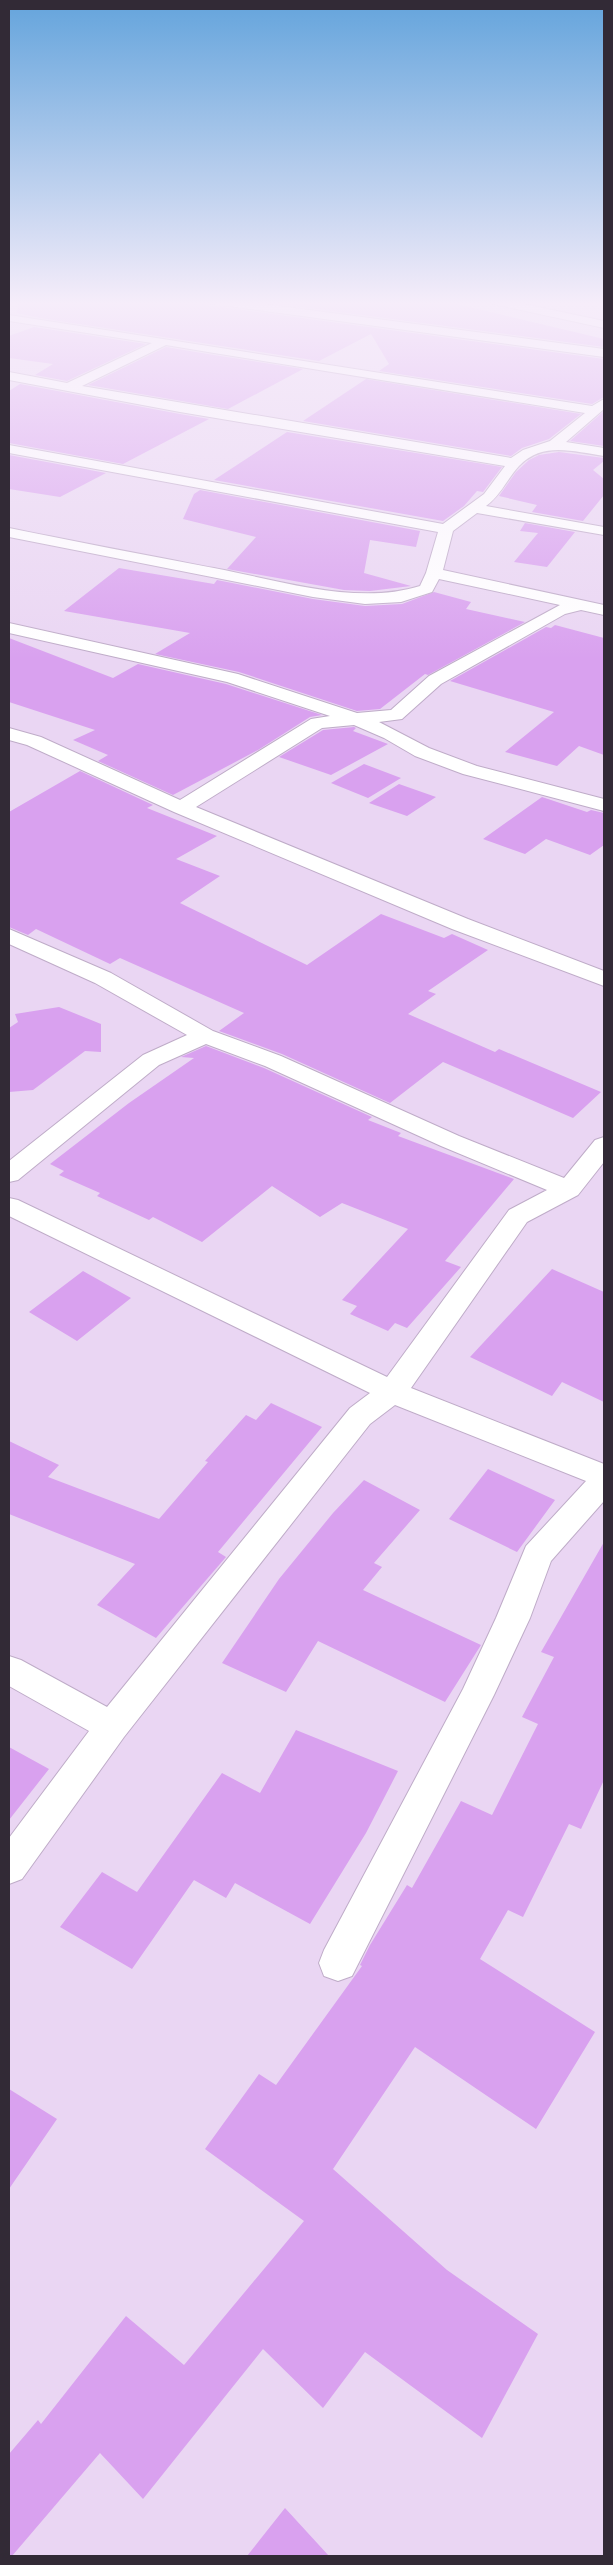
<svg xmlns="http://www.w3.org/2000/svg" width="613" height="2565" font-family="'Fira Sans Condensed',sans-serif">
<rect width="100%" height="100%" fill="#ead6f3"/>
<!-- building -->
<path fill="#d9a1ef" d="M18,300H198L206,305L604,359V397L592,404L379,371L389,364L371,334L319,361L40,318L17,313Z
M248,300H440L604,339V347Z
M34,327L146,344L67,381L35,375L53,364L9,358V336Z
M166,347L214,355L303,369L228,409L88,385Z
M366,379L581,414L549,439L522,448L511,456L303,421Z
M20,384L180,414L209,419L123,464L9,443V391Z
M604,411V446L570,441Z
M287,432L502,467L483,492L477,491L464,506L443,521L214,480Z
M559,452L604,458V461L593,470L604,479V495L583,521L532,512L537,505L499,496L516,472L529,460L539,455Z
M9,455L106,473L60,497L9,489Z
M200,490L420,531L416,547L370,540L364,573L411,586L370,591L344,590L227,569L256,537L183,519L194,494Z
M525,523L575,532L547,567L514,562L538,533L520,531Z
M119,568L214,584L217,580L313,599L365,606L402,604L434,592L471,602L466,609L525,622L428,675L425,674L380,709L357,711L239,672L155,654L190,633L64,611Z
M555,625L604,638V755L579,746L557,766L505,752L554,712L450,681L546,627L551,628Z
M9,638L113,678L138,664L226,684L322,715L310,717L258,750L173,795L98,761L108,755L73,740L95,730L9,702Z
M354,727L356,728L353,731L388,744L331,775L279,757L323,730Z
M364,764L401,778L368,798L331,783Z
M80,771L153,805L147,808L217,836L176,859L220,876L180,903L307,965L381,914L444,938L452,934L488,950L428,991L436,994L408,1014L495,1052L499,1049L601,1092L573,1118L443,1062L390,1103L282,1054L219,1031L244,1013L120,958L110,964L36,929L28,935L9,927V812Z
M399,784L436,797L407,816L369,803Z
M542,797L587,812L591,810L604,813V845L590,855L546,839L525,854L483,839Z
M59,1007L101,1024V1052L85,1051L33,1090L9,1092V1028L18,1022L15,1014Z
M206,1046L264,1068L372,1117L368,1120L401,1133L398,1136L514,1179L445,1261L461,1267L407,1328L395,1323L388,1331L350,1314L357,1306L342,1300L408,1229L342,1203L320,1217L272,1186L202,1242L153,1217L149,1220L97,1196L100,1193L59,1175L64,1171L50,1164L129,1103L194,1058L181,1057Z
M552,1269L604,1292V1402L562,1382L552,1396L470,1357Z
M83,1271L131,1298L77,1341L29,1312Z
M271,1403L322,1427L218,1552L226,1557L156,1638L97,1605L135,1564L9,1514V1441L59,1465L48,1477L159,1519L208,1462L205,1461L246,1415L256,1420Z
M488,1469L555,1500L517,1552L449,1519Z
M364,1480L420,1510L374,1563L382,1567L363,1590L481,1645L445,1702L318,1641L286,1692L222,1663L279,1579L333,1513Z
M604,1542V1780L581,1829L569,1824L523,1917L508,1910L480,1959L595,2032L536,2129L415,2047L333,2169L447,2270L538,2334L482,2438L365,2352L323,2408L263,2349L143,2499L100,2453L12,2556H9V2454L38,2420L41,2424L126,2316L184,2365L304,2221L205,2149L259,2074L276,2085L362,1966L360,1965L370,1945L407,1885L412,1888L461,1801L492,1815L538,1724L522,1717L554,1657L541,1652Z
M296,1730L398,1771L366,1833L310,1924L235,1883L226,1898L194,1880L132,1969L60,1927L102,1872L137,1892L222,1773L260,1793Z
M9,1747L49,1769L9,1820Z
M9,2089L57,2119L9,2189Z
M285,2508L329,2556H247Z"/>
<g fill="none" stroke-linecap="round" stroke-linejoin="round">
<!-- street casing -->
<g stroke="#bfacc8" stroke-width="2">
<path id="street" d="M200,300H233L604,349V357L206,303Z
M483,300H505L604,321V328L489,303Z
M9,315L592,406L604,399V409L566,442L604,448V456C574,452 543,441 519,466C507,479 501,495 486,506L604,527V535L477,513L453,531L443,570L604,605V615L581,610L565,614L441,684L402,719L379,722L429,748L477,766L604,799V811L463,774L415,756L384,738L354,725L322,728L196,807L468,919L604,971V986L452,929L174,812L27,745L9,740V728L41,737L180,800L311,719L330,716L227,682L9,633V623L238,674L357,713L391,710L429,676L560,605L439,579L432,592L401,602L365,604L313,597L9,537V528C77,542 146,555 214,568C278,580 357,606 420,586L426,573L438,532L9,453V445L443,524L484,494L505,466L180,412L9,380V372L67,383L152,343L9,321ZM166,345L214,353L585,413L550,441L523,450L511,458L82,386Z
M9,929L111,973L213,1031L281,1056L459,1136L564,1178L595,1140L604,1137V1162L578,1195L527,1222L411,1388L604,1464V1501L551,1561L530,1618L494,1695L352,1976L338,1981L324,1976L319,1963L324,1950L463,1689L496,1618L526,1546L586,1481L395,1405L370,1424L124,1737L22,1879L9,1884V1838L89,1731L9,1686V1656L21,1660L107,1707L350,1408L370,1393L9,1216V1198L18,1200L387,1377L509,1210L547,1190L441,1146L265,1066L206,1044L159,1065L18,1180L9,1182V1161L143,1055L187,1035L95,983L9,944Z"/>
</g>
<!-- street -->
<use href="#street" fill="#fff" fill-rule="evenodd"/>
</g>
<!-- sky -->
<linearGradient id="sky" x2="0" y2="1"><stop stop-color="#64a4dc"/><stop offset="0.46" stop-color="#f6edfa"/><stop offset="1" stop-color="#f6edfa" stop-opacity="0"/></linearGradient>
<rect width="613" height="659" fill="url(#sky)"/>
<!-- border -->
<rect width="613" height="2565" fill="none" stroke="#322a36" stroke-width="20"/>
</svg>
